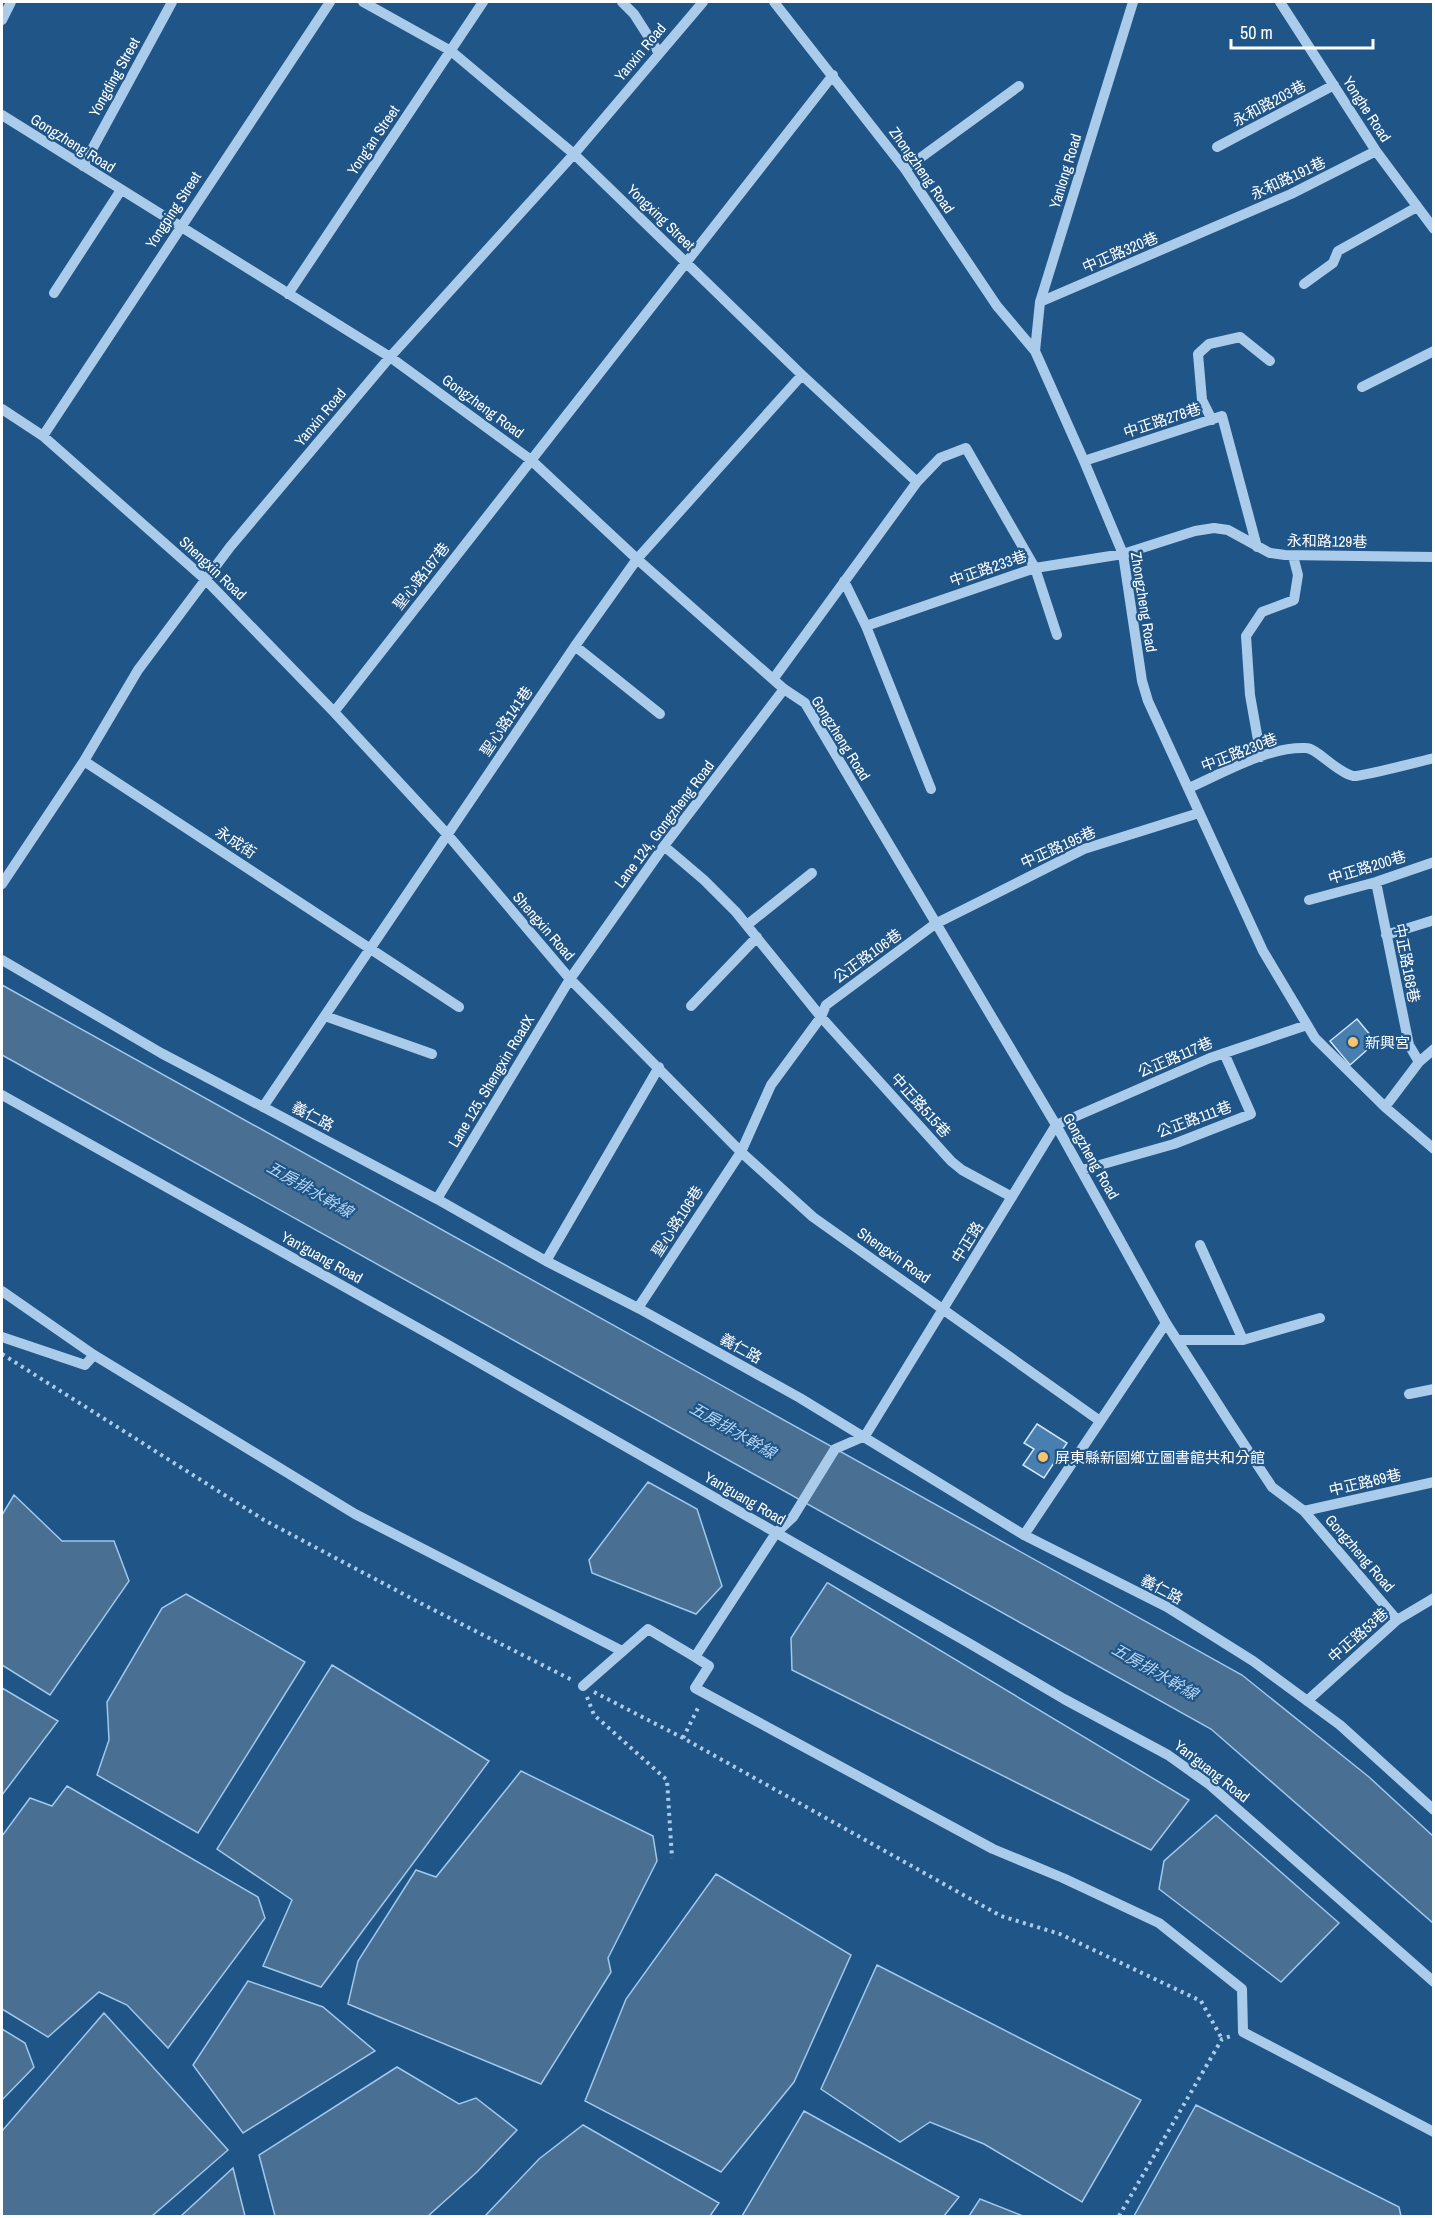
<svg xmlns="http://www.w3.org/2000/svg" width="1435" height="2218" font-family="'Archivo Narrow','Noto Sans TC',sans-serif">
<rect width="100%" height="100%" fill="#205588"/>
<!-- water -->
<path fill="#496f93" stroke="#9ec8ec" stroke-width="1.5" d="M2,985L1242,1675L1369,1777L1433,1836V1923L1211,1729L2,1055Z
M648,1482L697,1509L722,1586L696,1614L592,1573L589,1560Z
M14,1495L62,1541H114L129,1581L50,1695L2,1665V1515Z
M827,1583H828L1189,1800L1151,1850L792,1670L791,1638Z
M186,1594L305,1662L198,1833L97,1775L109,1740L107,1702L162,1608Z
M332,1665L489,1761L321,1987L263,1966L292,1900L217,1849Z
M2,1688L58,1721L2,1795Z
M521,1771L653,1836L657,1861L608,1958L611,1972L541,2084L348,2004L358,1961L416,1870L436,1877Z
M67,1786L258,1897L265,1918L168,2048L127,2005L99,1992L48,2037L2,2009V1836L30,1798L52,1806Z
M1216,1815L1339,1923L1281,1982L1159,1889L1164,1861Z
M716,1874L851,1955L794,2082L721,2172L585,2101L626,1999Z
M877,1965L1141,2100L1082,2202L984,2144L930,2122L900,2142L821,2089Z
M248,1981L323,2007L375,2051L243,2133L193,2065Z
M104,2013L228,2150L152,2216H2V2131Z
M2,2029L25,2043L34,2067L2,2100Z
M397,2067L459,2104L476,2098L517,2130L477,2172L428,2216H275L259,2155Z
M1196,2105L1399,2207L1401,2216H1134Z
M804,2111L959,2197L944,2216H742Z
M583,2125L719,2203L710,2216H485L539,2159Z
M233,2168L245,2216H181Z
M980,2199L1023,2216H969Z"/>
<!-- building -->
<path fill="#487fb0" stroke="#cfe4f8" stroke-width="1.5" d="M1357,1019L1376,1042L1350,1065L1330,1041Z
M1037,1424L1067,1443L1044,1478L1023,1465L1034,1449L1024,1443Z"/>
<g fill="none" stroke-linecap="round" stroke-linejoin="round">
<!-- path -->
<path stroke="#aaccea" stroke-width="4" stroke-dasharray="3 4.5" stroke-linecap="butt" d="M2,1354L264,1520L424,1605L572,1680
M594,1692L683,1738L1001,1916L1060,1934L1201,2001L1222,2039
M587,1697L594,1715L667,1780L672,1858
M683,1738L699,1706
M1119,2216L1222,2039L1231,2036"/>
<!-- minor -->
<path stroke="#aaccea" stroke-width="10" d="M363,2L451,51L574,154L802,375L917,482
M622,2L634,14L659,53
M774,2L905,169L997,306L1035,351L1084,461L1123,554L1142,681L1148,701L1263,951L1315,1038L1385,1107L1434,1149
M1280,2L1376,151L1434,229
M2,20L11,2
M2,115L390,357L531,460L637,559L784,689L805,703L1056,1125L1166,1323L1228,1420L1272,1487L1304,1511L1397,1620
M1217,147L1334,85
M83,166L172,2
M905,169L1019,86
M1304,284L1333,263L1338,251L1417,207
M54,293L121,190
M288,294L483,2
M1040,302L1291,194L1376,151
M1035,351L1040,302L1133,2
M1362,387L1434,351
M2,409L43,436L206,580L334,712L447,834L570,979L741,1152L813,1217L1100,1421
M1212,420L1202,400L1198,354L1209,344L1240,337L1270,361
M43,436L330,2
M1084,461L1222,416L1257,547
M844,581L866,626L931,789
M866,626L1035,568L1123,554L1195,531L1214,528L1228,530L1270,553L1285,555L1434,557
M575,646L660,714
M774,678L917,482L940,458L966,448L1035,568L1057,635
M334,712L833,75
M1261,757L1250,695L1246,636L1262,612L1294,600L1298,575L1293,556
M84,761L459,1007
M1189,788C1223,773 1269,746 1306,748C1317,748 1336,772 1353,776C1361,777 1421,761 1434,758
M664,846L704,880L736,912L821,1017L951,1161L962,1170L1012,1197
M1376,882L1409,1045L1419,1062L1385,1107
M2,884L84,761L138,670L230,547L390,357L574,154L703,2
M1309,900L1376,882L1434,862
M747,925L812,873
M1386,935L1434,920
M2,960L161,1053L437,1199L546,1261L638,1308L800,1398L1024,1535L1167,1607L1253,1661L1340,1725L1434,1810
M691,1006L757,937
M325,1016L432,1054
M1419,1062L1434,1049
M2,1095L443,1342L967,1642L1064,1699L1168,1755L1210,1785L1434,1982
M263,1107L575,646L637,559L802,375
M1082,1170L1174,1144L1251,1114L1224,1053
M437,1199L570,979L664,846L784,689
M1200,1245L1243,1340
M546,1261L659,1067
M2,1291L94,1355L355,1514L622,1651
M638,1308L741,1152L771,1085L821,1017L826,1005L935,924L987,898L1084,849L1199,813
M2,1337L85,1365L94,1355
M1177,1340H1243L1320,1318
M1409,1394L1434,1389
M1304,1511L1434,1482
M1024,1535L1166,1323
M695,1657L709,1666L695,1688L993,1849L1063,1878L1159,1923L1242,1989L1243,2032L1434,2132
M583,1686L648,1629L695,1657L776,1533L793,1517L835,1449L865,1436L1056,1125L1210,1058L1307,1025
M1307,1701L1397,1620L1434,1598"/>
</g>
<!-- markers -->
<g fill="#f8c46b" stroke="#205588" stroke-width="2">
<circle cx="1353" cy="1042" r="6"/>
<circle cx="1043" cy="1457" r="6"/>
</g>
<g text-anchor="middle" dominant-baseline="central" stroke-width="4.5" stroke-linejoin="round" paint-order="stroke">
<!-- street labels -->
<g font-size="15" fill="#fff" stroke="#205588">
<text transform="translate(640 52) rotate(-50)">Yanxin Road</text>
<text transform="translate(114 77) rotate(-61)">Yongding Street</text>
<text transform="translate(1269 103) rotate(-28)">永和路203巷</text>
<text transform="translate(1367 109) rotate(57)">Yonghe Road</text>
<text transform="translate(373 140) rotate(-56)">Yong'an Street</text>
<text transform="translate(73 143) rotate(32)">Gongzheng Road</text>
<text transform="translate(922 170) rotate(55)">Zhongzheng Road</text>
<text transform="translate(1065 171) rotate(-73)">Yanlong Road</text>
<text transform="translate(1288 178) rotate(-25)">永和路191巷</text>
<text transform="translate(173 210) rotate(-57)">Yongping Street</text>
<text transform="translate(661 217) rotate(44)">Yongxing Street</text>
<text transform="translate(1120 252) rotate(-23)">中正路320巷</text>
<text transform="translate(483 406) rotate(36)">Gongzheng Road</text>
<text transform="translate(320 417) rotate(-50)">Yanxin Road</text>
<text transform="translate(1162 420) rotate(-18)">中正路278巷</text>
<text transform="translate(1327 541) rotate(1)">永和路129巷</text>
<text transform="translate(213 568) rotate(43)">Shengxin Road</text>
<text transform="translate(988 568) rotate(-19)">中正路233巷</text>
<text transform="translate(421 576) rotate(-52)">聖心路167巷</text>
<text transform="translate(1144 602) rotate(81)">Zhongzheng Road</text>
<text transform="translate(506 721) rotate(-56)">聖心路141巷</text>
<text transform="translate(841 738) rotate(58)">Gongzheng Road</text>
<text transform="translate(1239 752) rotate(-21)">中正路230巷</text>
<text transform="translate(664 824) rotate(-53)">Lane 124, Gongzheng Road</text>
<text transform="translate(236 842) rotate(33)">永成街</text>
<text transform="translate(1058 847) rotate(-24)">中正路195巷</text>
<text transform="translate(1367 867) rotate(-17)">中正路200巷</text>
<text transform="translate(544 926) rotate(49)">Shengxin Road</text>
<text transform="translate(867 956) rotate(-36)">公正路106巷</text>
<text transform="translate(1407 963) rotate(79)">中正路168巷</text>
<text transform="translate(1175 1057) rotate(-23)">公正路117巷</text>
<text transform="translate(491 1081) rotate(-59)">Lane 125, Shengxin RoadX</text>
<text transform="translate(921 1105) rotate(48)">中正路515巷</text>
<text transform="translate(313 1116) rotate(28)">義仁路</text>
<text transform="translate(1194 1119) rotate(-20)">公正路111巷</text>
<text transform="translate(1091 1156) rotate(60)">Gongzheng Road</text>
<text transform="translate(677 1221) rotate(-57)">聖心路106巷</text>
<text transform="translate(967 1242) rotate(-58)">中正路</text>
<text transform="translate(894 1255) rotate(35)">Shengxin Road</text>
<text transform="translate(322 1257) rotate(29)">Yan'guang Road</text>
<text transform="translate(741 1348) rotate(29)">義仁路</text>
<text transform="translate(1365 1482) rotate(-13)">中正路69巷</text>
<text transform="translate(745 1498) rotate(30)">Yan'guang Road</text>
<text transform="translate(1360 1553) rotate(49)">Gongzheng Road</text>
<text transform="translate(1162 1589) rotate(28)">義仁路</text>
<text transform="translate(1358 1635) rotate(-41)">中正路53巷</text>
<text transform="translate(1212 1771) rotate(38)">Yan'guang Road</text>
</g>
<!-- poi labels -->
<g font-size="15" fill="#fff" stroke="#205588" text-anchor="start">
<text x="1365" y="1042">新興宮</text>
<text x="1055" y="1457">屏東縣新園鄉立圖書館共和分館</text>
</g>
<!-- water labels -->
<g font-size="16" font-style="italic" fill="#b6d6f2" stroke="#205588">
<text transform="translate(310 1189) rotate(30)">五房排水幹線</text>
<text transform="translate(733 1430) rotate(30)">五房排水幹線</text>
<text transform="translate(1155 1671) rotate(30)">五房排水幹線</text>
</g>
</g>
<!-- border -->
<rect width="1435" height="2218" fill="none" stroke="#ffffff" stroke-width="6"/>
<!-- scale -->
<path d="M1231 39v9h142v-9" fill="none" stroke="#ffffff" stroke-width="3"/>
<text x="1240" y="39" font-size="18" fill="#ffffff" stroke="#205588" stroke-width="4.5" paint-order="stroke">50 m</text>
</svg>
